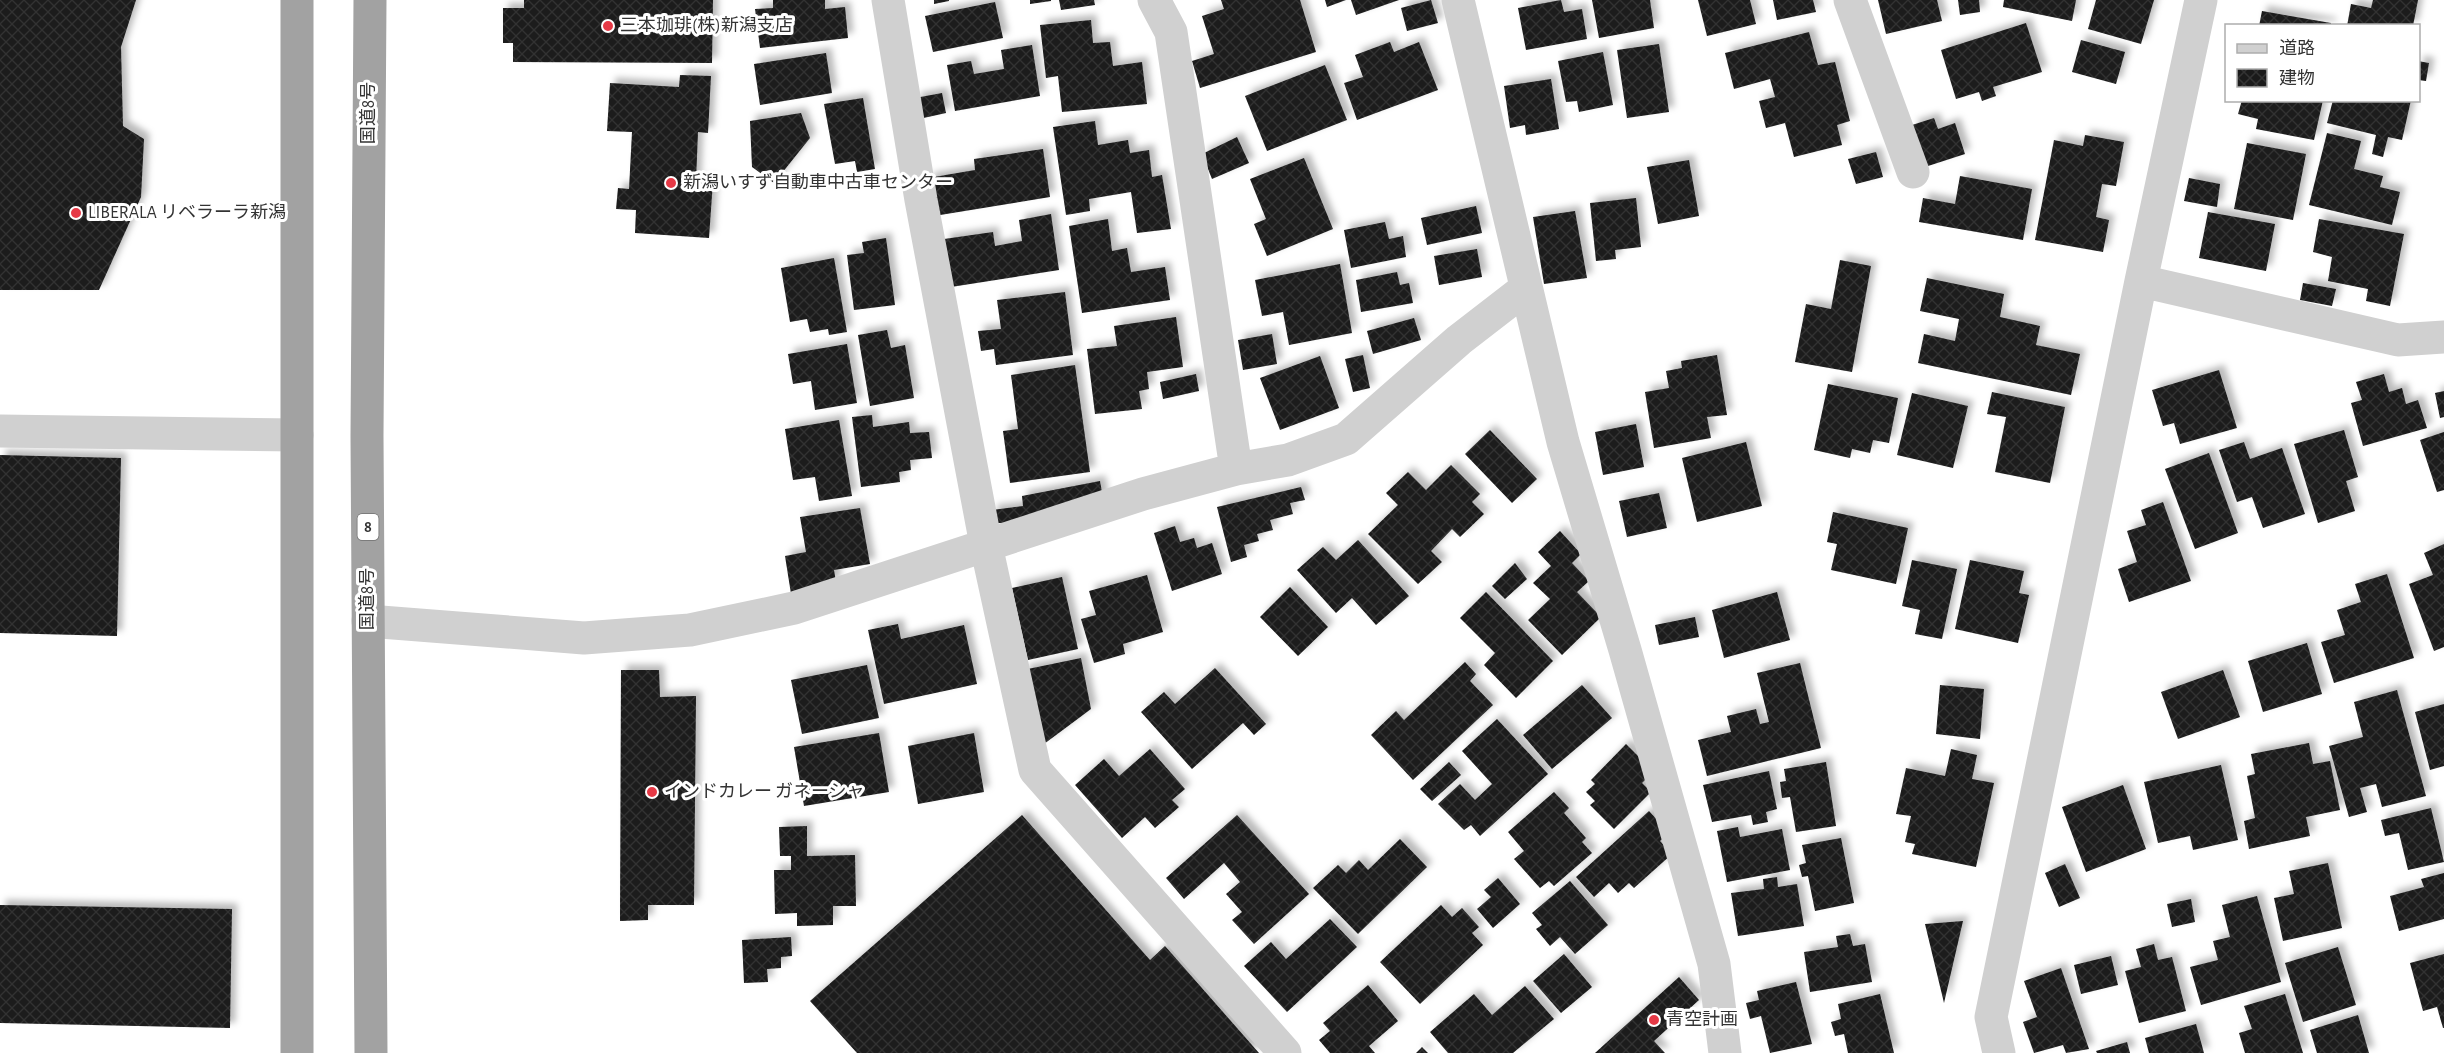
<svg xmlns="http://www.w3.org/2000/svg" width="2444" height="1053" font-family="'Alegreya Sans','Noto Sans JP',sans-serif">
<defs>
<pattern id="building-cross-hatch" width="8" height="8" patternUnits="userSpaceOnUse" patternTransform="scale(1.5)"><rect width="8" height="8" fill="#1a1a1a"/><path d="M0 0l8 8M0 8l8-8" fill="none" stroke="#333"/></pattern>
<filter id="shadow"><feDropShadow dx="5.5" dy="-5.5" stdDeviation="3" flood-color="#0004"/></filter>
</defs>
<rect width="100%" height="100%" fill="#fff"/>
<!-- building -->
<path fill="url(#building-cross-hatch)" filter="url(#shadow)" d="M0,0H136L121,47L123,126L144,139L141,197L99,290H0Z
M524,0H713L712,63L513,62V43H503V8H524Z
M773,0H825V9L845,7L848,38L760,48L755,9L773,8Z
M934,0H949V1L934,4Z
M1030,0H1051V1L1030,4Z
M1059,0H1094L1095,5L1061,10Z
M1221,0H1300L1316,52L1200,88L1192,61L1214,54L1202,16L1224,9Z
M1325,0H1346L1327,7Z
M1351,0H1399L1356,15Z
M1431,0L1438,23L1407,31L1401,8Z
M1561,0L1564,12L1582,9L1587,39L1526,50L1518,8Z
M1592,0H1650L1654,28L1599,38Z
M1698,0H1750L1756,24L1707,36Z
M1773,0H1813L1816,12L1777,20Z
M1878,0H1937L1942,21L1886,34Z
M1958,0H1979L1980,12L1960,15Z
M2004,0H2076L2072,21L2003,7Z
M2096,0H2154L2141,44L2088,29Z
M2373,0H2418L2413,26H2347L2351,4L2371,8Z
M995,2L1003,38L933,52L925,16Z
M2262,11L2331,23V26H2259Z
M1091,20L1093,43L1110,42L1113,66L1142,62L1147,104L1062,112L1058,76L1046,78L1040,25Z
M2026,23L2042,72L1993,87L1996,96L1982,101L1979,92L1956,99L1941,50Z
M1809,32L1818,65L1835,62L1850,121L1837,125L1842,145L1794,157L1785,123L1766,128L1759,101L1775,97L1770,79L1734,89L1725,53Z
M2081,40L2125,52L2116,84L2072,72Z
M1390,42L1394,52L1419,42L1438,90L1357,120L1344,83L1363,77L1355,55Z
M1659,44L1669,112L1627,118L1617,50Z
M1032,45L1040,96L955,111L947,65L971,61L974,74L1004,69L1001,50Z
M1603,52L1613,105L1579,112L1577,101L1566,102L1558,61Z
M826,53L832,93L760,105L754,64Z
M2418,61L2429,63L2426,81L2418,80Z
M1325,65L1347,120L1267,151L1245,96Z
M680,75L711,76L708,133L698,132L696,181H713L709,238L635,233L636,210L616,209L618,188L629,189L632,132L607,131L610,83L679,87Z
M1551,79L1559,129L1526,135L1525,125L1510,128L1504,86Z
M942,93L946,113L919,119L915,98Z
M863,98L875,169L857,172L855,161L835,164L824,104Z
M2242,100H2323L2314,140L2256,129L2258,119L2238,114Z
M2333,100H2411L2402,140L2388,137L2383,157L2372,154L2376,135L2327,123Z
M801,113L810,138L774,183L752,167L750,121Z
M1934,118L1938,129L1955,123L1965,154L1925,167L1912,125Z
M1095,121L1098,145L1128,140L1130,153L1149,150L1152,177L1162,175L1171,229L1137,233L1131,192L1089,199L1090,211L1066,215L1053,127Z
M2327,133L2361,141L2354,169L2383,176L2380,187L2400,192L2392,225L2309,205Z
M2085,135L2124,142L2116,186L2102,184L2096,217L2109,220L2103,252L2035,240L2054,140L2083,146Z
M1237,137L1249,163L1212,179L1202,154Z
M2247,143L2306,154L2293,220L2234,209Z
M1043,149L1050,197L934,216L928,178L975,170L974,159Z
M1876,152L1883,177L1856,184L1848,159Z
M1304,158L1333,229L1267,256L1254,224L1266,219L1250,179Z
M1689,160L1699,216L1658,224L1647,167Z
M1960,176L2032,189L2023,240L1919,222L1923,198L1955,204Z
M2189,178L2220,184L2217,207L2184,201Z
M1636,198L1641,247L1615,250L1616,259L1596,261L1590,203Z
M1476,206L1482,233L1427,245L1421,218Z
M1575,211L1587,278L1544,284L1533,217Z
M2208,212L2275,224L2266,271L2199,258Z
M1051,214L1059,270L951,287L944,239L993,232L995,246L1022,241L1019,220Z
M1108,219L1112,251L1127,248L1131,272L1165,267L1170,300L1082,313L1069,226Z
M2319,219L2404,234L2390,306L2366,301L2368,289L2328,281L2332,257L2313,252Z
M1385,222L1389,239L1403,236L1406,257L1351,268L1344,230Z
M886,238L895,305L854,310L847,255L864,253L862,242Z
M1477,249L1482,277L1439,285L1434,256Z
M834,258L847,332L829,335L828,329L810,332L807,319L790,322L781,268Z
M1840,260L1871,266L1852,372L1795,362L1806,304L1831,309Z
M1340,264L1352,333L1289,345L1283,312L1262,316L1255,280Z
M1397,272L1400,285L1409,283L1413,303L1361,312L1356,280Z
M1927,278L2004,294L2000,317L2040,326L2036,345L2080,354L2071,395L1918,363L1924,334L1955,341L1959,319L1920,311Z
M2303,283L2336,289L2332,306L2300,300Z
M1065,292L1073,355L996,365L994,349L981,351L978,331L1001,329L997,300Z
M1176,317L1183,367L1147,372L1149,389L1139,391L1142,409L1095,414L1087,349L1117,346L1114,326Z
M1414,318L1421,340L1373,354L1367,331Z
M887,330L891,348L905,345L914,398L870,406L858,335Z
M1272,334L1277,364L1243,370L1238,340Z
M847,344L857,403L815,410L811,381L793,384L788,354Z
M1363,355L1370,388L1353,392L1345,359Z
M1717,355L1727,415L1707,417L1711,438L1654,448L1645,392L1669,388L1666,371L1682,368L1681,361Z
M1320,356L1339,408L1280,430L1260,378Z
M1075,365L1090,472L1010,483L1003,431L1018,429L1011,375Z
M2219,370L2237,428L2180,444L2174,423L2163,426L2152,390Z
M1196,374L1199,391L1163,399L1160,382Z
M2384,374L2389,392L2402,388L2406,404L2418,400L2427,428L2363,446L2351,403L2362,400L2356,382Z
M1828,384L1898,398L1889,443L1873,440L1870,453L1852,449L1850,458L1814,450Z
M2444,391V417L2440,418L2435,393Z
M1992,392L2065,407L2050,483L1995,472L2006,417L1987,414Z
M1912,393L1968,406L1953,468L1897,455Z
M872,415L873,427L909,422L910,433L929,432L932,458L910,460L911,470L899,472L900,482L861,487L852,417Z
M839,420L852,496L819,501L815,477L793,480L785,429Z
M1636,424L1644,467L1603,475L1595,432Z
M1490,430L1537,479L1512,503L1465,454Z
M2344,430L2358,477L2346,481L2355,511L2318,523L2294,444Z
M2444,432V490L2437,492L2420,440Z
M1746,442L1762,506L1697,522L1682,458Z
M2244,442L2250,459L2282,448L2305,514L2263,528L2252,497L2237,502L2219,450Z
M2209,453L2238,533L2195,549L2165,469Z
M0,455L121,458L117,636L0,633Z
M1451,465L1480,494L1472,502L1484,514L1460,537L1452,529L1431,551L1442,562L1418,584L1368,534L1398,505L1386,493L1408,472L1426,490Z
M1100,481L1103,498L1025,523H992V510L1023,506L1022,496Z
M1301,487L1305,500L1290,503L1293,514L1270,520L1273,530L1257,534L1259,541L1244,545L1247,557L1231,562L1217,507Z
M1659,493L1667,528L1627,537L1619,501Z
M2163,502L2191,581L2129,602L2118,569L2137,562L2127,531L2146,525L2141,510Z
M860,508L870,564L834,570L836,582L791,594L785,556L806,552L800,517Z
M1833,512L1908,528L1896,584L1831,570L1837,544L1827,542Z
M1175,526L1180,542L1194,538L1197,548L1212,543L1222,574L1172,591L1154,533Z
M1560,531L1581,554L1572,563L1589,581L1577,592L1601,617L1562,655L1528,620L1550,599L1533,583L1551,566L1538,552Z
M1358,540L1409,596L1376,625L1352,598L1336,613L1297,570L1323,547L1336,560Z
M2444,544V647L2434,651L2409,584L2433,575L2424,553Z
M1912,560L1957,569L1942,639L1915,634L1920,610L1902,606Z
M1970,560L2024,571L2019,593L2029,595L2018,643L1955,629Z
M1515,563L1527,579L1505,599L1492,586Z
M2387,574L2414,658L2334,683L2321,642L2345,635L2337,610L2361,602L2355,584Z
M1147,575L1163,632L1123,644L1125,654L1094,663L1081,619L1096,615L1089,591Z
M1062,577L1078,649L1028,660L1012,588Z
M1290,587L1328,627L1298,656L1260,617Z
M1486,592L1553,661L1516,698L1484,665L1495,653L1460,618Z
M1777,592L1790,640L1724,658L1712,610Z
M1695,617L1699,637L1659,645L1655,625Z
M898,624L901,639L964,625L977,684L884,704L868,630Z
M2307,643L2322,694L2263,712L2248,661Z
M1081,658L1091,709L1044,744L1023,670Z
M1465,662L1476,674L1470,681L1493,705L1413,780L1371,735L1396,711L1404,720Z
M1800,663L1821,748L1707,776L1698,740L1731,732L1727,716L1756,709L1760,724L1769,722L1757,673Z
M867,665L879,718L802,734L791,680Z
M1215,668L1266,724L1254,735L1243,723L1192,769L1141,712L1164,692L1175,704Z
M621,670H659L660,697L696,696L694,905H648V920L620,921Z
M2223,670L2240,717L2178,739L2161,692Z
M1582,685L1612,718L1552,769L1523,735Z
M1940,685L1984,689L1980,739L1936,734Z
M2397,690L2426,796L2382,807L2376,784L2360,788L2367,812L2349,817L2329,746L2363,737L2354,702Z
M2444,704V766L2430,770L2415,712Z
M1497,719L1548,774L1480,836L1471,825L1464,830L1438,804L1460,784L1475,800L1492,784L1462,751Z
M879,733L889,792L804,806L794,747Z
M974,733L984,792L918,804L908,746Z
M2309,743L2313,764L2330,761L2340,810L2306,817L2310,836L2249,849L2244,821L2255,818L2247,776L2255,774L2251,754Z
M1626,744L1646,764L1650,775L1642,783L1651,792L1614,829L1590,805L1595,801L1586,792L1595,784L1591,780Z
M1150,749L1185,789L1172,800L1179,807L1155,828L1145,817L1122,838L1075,785L1104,759L1119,776Z
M1951,749L1977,755L1972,779L1994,783L1976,867L1912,854L1915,844L1905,842L1911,816L1896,814L1906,768L1945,776Z
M1449,762L1461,775L1432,801L1420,789Z
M1826,762L1836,826L1796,832L1790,797L1782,798L1780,782L1786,781L1784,769Z
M2221,765L2238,840L2193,850L2190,836L2158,843L2144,782Z
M1769,771L1777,809L1766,812L1768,822L1753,825L1751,815L1712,822L1703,785Z
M2123,785L2146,849L2086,872L2062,807Z
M1554,792L1569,808L1564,813L1586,838L1582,842L1592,853L1554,886L1549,881L1540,888L1514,859L1524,851L1508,832Z
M2431,808L2444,862L2408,870L2399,833L2385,836L2381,820Z
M1649,811L1669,833L1660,841L1672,854L1634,888L1629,883L1618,893L1609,883L1594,897L1576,877Z
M1022,815L1150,960L1165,946L1259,1053H857L810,1001Z
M1237,815L1309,894L1254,944L1232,920L1242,912L1226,894L1240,882L1224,863L1184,899L1166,878Z
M807,826V856L855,855L856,906H833V925L797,926V913L775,914L774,870H791V856H780L779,827Z
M1738,827L1740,837L1782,829L1790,870L1727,882L1717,831Z
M1841,838L1854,903L1815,911L1808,876L1802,877L1799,865L1806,863L1802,845Z
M1400,839L1427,867L1358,934L1313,888L1338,865L1346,873L1359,860L1368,870Z
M2328,863L2342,928L2283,941L2274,898L2294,894L2289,871Z
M2065,864L2080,898L2059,907L2045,873Z
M2444,873V919L2399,931L2390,896L2424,887L2421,879Z
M1777,877L1778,887L1797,884L1804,926L1738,936L1731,893L1764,889L1763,879Z
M1498,878L1520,904L1493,928L1477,909L1491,897L1484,890Z
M1570,881L1608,925L1575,954L1560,937L1550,946L1536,929L1542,925L1532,913Z
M2257,896L2281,982L2201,1005L2190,967L2218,960L2213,941L2230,937L2222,905Z
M2191,899L2195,922L2172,927L2167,904Z
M0,905L232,909L230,1028L0,1023Z
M1441,905L1452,917L1462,908L1479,927L1472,933L1483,945L1420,1004L1380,962Z
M1330,919L1357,947L1287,1012L1244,966L1271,942L1286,959Z
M1963,921L1944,1003L1925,924Z
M1850,934L1853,946L1865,944L1872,982L1810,992L1804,952L1838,947L1836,936Z
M791,937L792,956L781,957V968L767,969L768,982L744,983L742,940Z
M2154,944L2158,960L2172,957L2186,1011L2139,1023L2125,971L2141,967L2136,949Z
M2338,947L2356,1005L2303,1022L2285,963Z
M1564,954L1592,987L1561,1013L1533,981Z
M2444,954V1028H2443L2437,1007L2423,1011L2410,963Z
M2111,956L2118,985L2081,994L2074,965Z
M2061,968L2089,1049L2066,1053L2063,1045L2034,1053L2023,1022L2037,1017L2024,981Z
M1679,977L1699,1000L1654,1041L1665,1053H1595Z
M1796,982L1812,1044L1770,1053L1761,1016L1750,1019L1746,1003L1759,1000L1757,991Z
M1368,985L1398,1021L1369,1046L1375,1053H1330L1319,1040L1330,1031L1323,1023Z
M1525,986L1554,1019L1513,1053H1448L1430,1032L1474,994L1492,1015Z
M1880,994L1894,1053H1848L1844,1034L1835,1036L1831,1022L1841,1019L1838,1004Z
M2285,994L2303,1053H2245L2239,1033L2252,1029L2244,1006Z
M2358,1015L2369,1053H2317L2310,1030Z
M2196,1024L2204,1053H2149L2145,1038Z
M2127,1042L2130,1053H2097L2096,1051Z
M1422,1047L1428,1053H1416Z"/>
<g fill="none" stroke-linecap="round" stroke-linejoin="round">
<!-- minor -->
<path stroke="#d0d0d0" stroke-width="33" d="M888,0L921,200L986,545L1035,770L1285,1053
M1154,0L1171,32L1236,469
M1458,0L1563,442L1625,650L1714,964L1725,1053
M1850,0L1913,172
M2141,281L2398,340L2444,337
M0,431L297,435
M368,621L584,638L690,630L794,608L1143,494L1236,469L1288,460L1346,439L1459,340L1525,289
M1999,1053L1991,1017L2141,281L2201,0"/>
<!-- trunk -->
<path stroke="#a2a2a2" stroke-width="33" d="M370,0L367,436L371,1053
M297,1053V0"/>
</g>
<!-- markers -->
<g fill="#e63946" stroke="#fff" stroke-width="2">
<circle cx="608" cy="26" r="6"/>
<circle cx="671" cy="183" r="6"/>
<circle cx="76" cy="213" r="6"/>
<circle cx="652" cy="792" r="6"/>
<circle cx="1654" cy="1020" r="6"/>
</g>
<g text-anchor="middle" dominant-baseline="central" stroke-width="6" stroke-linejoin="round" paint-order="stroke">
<!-- shield labels -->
<rect fill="#fff" stroke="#707070" stroke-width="1.5" x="357.5" y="514" width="21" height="26" rx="4.5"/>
<g font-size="16" font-weight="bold" fill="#333">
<text x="368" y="527">8</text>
</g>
<!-- poi labels -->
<g font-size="18" fill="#333" stroke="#fff" text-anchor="start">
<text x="620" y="26">三本珈琲(株)新潟支店</text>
<text x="683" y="183">新潟いすず自動車中古車センター</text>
<text x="88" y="213">LIBERALA リベラーラ新潟</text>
<text x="664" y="792">インドカレー ガネーシャ</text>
<text x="1666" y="1020">青空計画</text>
</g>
<!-- street labels -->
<g font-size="18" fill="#333" stroke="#fff">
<text transform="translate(369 113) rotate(-90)">国道8号</text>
<text transform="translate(368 599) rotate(-90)">国道8号</text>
</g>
</g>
<!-- legend -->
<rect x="2225" y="24" width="195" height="78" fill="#ffffff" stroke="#adadad" stroke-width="1.5"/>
<rect x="2237" y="44" width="30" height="9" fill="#d0d0d0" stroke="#adadad" stroke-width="1.5"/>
<text x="2279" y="54" font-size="18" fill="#333333">道路</text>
<rect x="2237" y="69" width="30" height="18" fill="url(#building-cross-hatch)" stroke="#adadad" stroke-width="1.5"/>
<text x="2279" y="84" font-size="18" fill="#333333">建物</text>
</svg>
